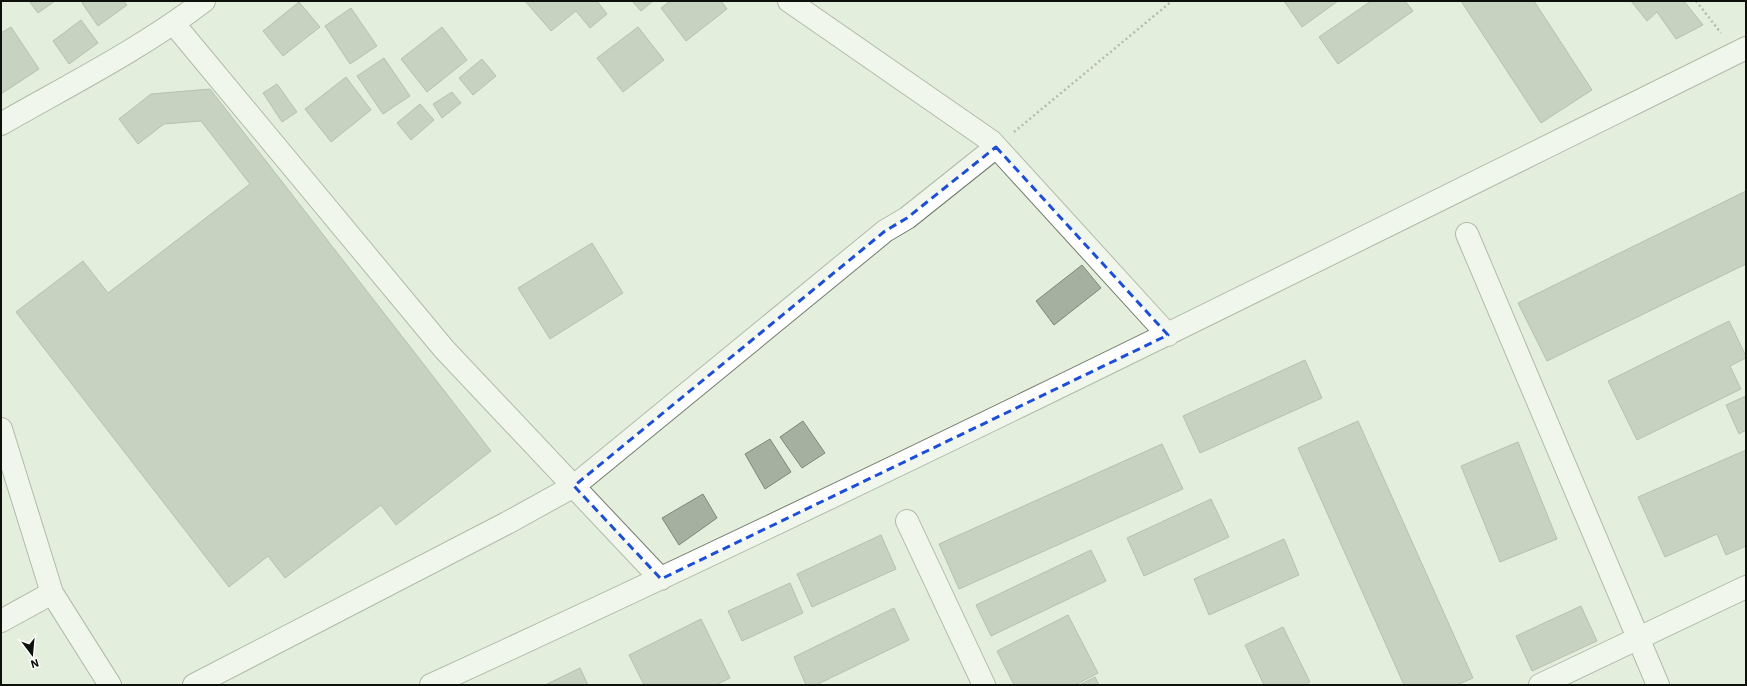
<svg xmlns="http://www.w3.org/2000/svg" width="1747" height="686" font-family="'IBM Plex Sans',sans-serif">
<rect width="100%" height="100%" fill="#e4eedc"/>
<!-- building -->
<path fill="#a6b0a0" stroke="#7e8878" d="M29,1H55L38,13Z
M85,1H124L127,5L98,26L82,3Z
M525,1H597L607,14L590,28L576,11L551,31Z
M632,1H653L641,11Z
M670,1H721L727,9L686,41L661,8Z
M1284,1H1338L1302,27Z
M1371,1H1405L1413,11L1338,64L1319,37Z
M1461,1H1534L1592,90L1541,123Z
M1631,1H1684L1703,25L1676,39L1657,12L1647,21Z
M299,2L320,27L283,56L263,31Z
M351,8L377,46L350,64L325,26Z
M81,20L98,43L69,64L53,41Z
M11,27L39,69L1,94V33Z
M442,27L467,60L427,92L401,59Z
M638,27L664,60L623,92L597,58Z
M384,58L410,96L383,114L357,76Z
M482,59L496,76L473,95L459,78Z
M346,77L371,110L331,142L305,109Z
M277,84L297,112L282,122L263,93Z
M210,89L491,451L396,525L381,505L285,578L268,556L229,587L16,312L83,261L108,293L250,184L201,121L164,124L138,144L119,119L151,94Z
M452,92L461,103L442,118L433,104Z
M420,104L434,120L411,140L397,123Z
M1746,191V264L1547,361L1518,303Z
M592,243L623,293L550,339L518,288Z
M1082,265L1101,288L1054,325L1036,301Z
M1729,321L1746,356V358L1730,366L1741,389L1637,440L1608,381Z
M1305,360L1322,398L1200,453L1183,416Z
M1746,396V430L1739,434L1726,405Z
M803,421L825,453L802,468L780,437Z
M1358,421L1473,678L1457,685H1404L1298,448Z
M770,439L791,472L765,489L745,454Z
M1518,442L1557,539L1500,562L1461,466Z
M1162,444L1183,489L959,589L939,544Z
M1746,450V546L1726,555L1717,534L1665,557L1638,497Z
M703,494L717,518L679,545L662,518Z
M1211,499L1229,537L1144,576L1127,538Z
M881,535L896,569L812,607L797,574Z
M1284,539L1299,575L1209,615L1194,579Z
M1091,550L1106,581L991,636L976,605Z
M790,583L803,613L742,641L728,611Z
M1581,606L1597,641L1532,671L1516,636Z
M894,608L909,640L816,685H806L794,657Z
M1068,615L1098,673L1075,685H1014L997,651Z
M701,619L730,678L716,685H644L629,655Z
M1283,627L1310,682L1305,685H1264L1245,645Z
M580,668L588,685H545Z
M1095,677L1099,685H1079Z"/>
<g fill="none" stroke-linecap="round" stroke-linejoin="round">
<!-- minor casing -->
<g stroke="#727b6c" stroke-width="24">
<path id="minor" d="M789,1L991,141L1168,335
M174,24L444,349L661,579
M1,124C69,85 141,49 204,1
M1467,234L1658,685
M1,429L52,593L110,685
M907,521L984,685
M1,621L52,593
M194,685L507,523L574,486L885,231L907,218L996,147
M431,685C874,482 1310,264 1746,48
M1540,685L1746,587"/>
</g>
<!-- path -->
<path stroke="#798074" stroke-width="2.5" stroke-dasharray="2 3" stroke-linecap="butt" d="M1696,1L1721,33
M1014,132L1172,1"/>
<!-- minor -->
<use href="#minor" stroke="#fff" stroke-width="22"/>
</g>
<!-- marked area -->
<path d="M0 0H1747V686H0ZM996,147L1168,335L661,579L574,486L885,231L907,218Z" fill="#e4eedc" fill-opacity=".55" fill-rule="evenodd"/>
<path fill="none" stroke="#1d4ed8" stroke-width="3" stroke-dasharray="8 5" stroke-linejoin="round" d="M996,147L1168,335L661,579L574,486L885,231L907,218Z"/>
<!-- border -->
<rect width="1747" height="686" fill="none" stroke="#0e110b" stroke-width="4"/>
<!-- north arrow -->
<g transform="translate(32 654) rotate(164)" stroke="#ffffff" stroke-width="3" paint-order="stroke">
<path d="M0-3L7 15L0 10L-7 15Z" fill="#0e110b"/>
<text y="-6" font-size="11" font-weight="bold" text-anchor="middle" fill="#0e110b">N</text>
</g>
</svg>
